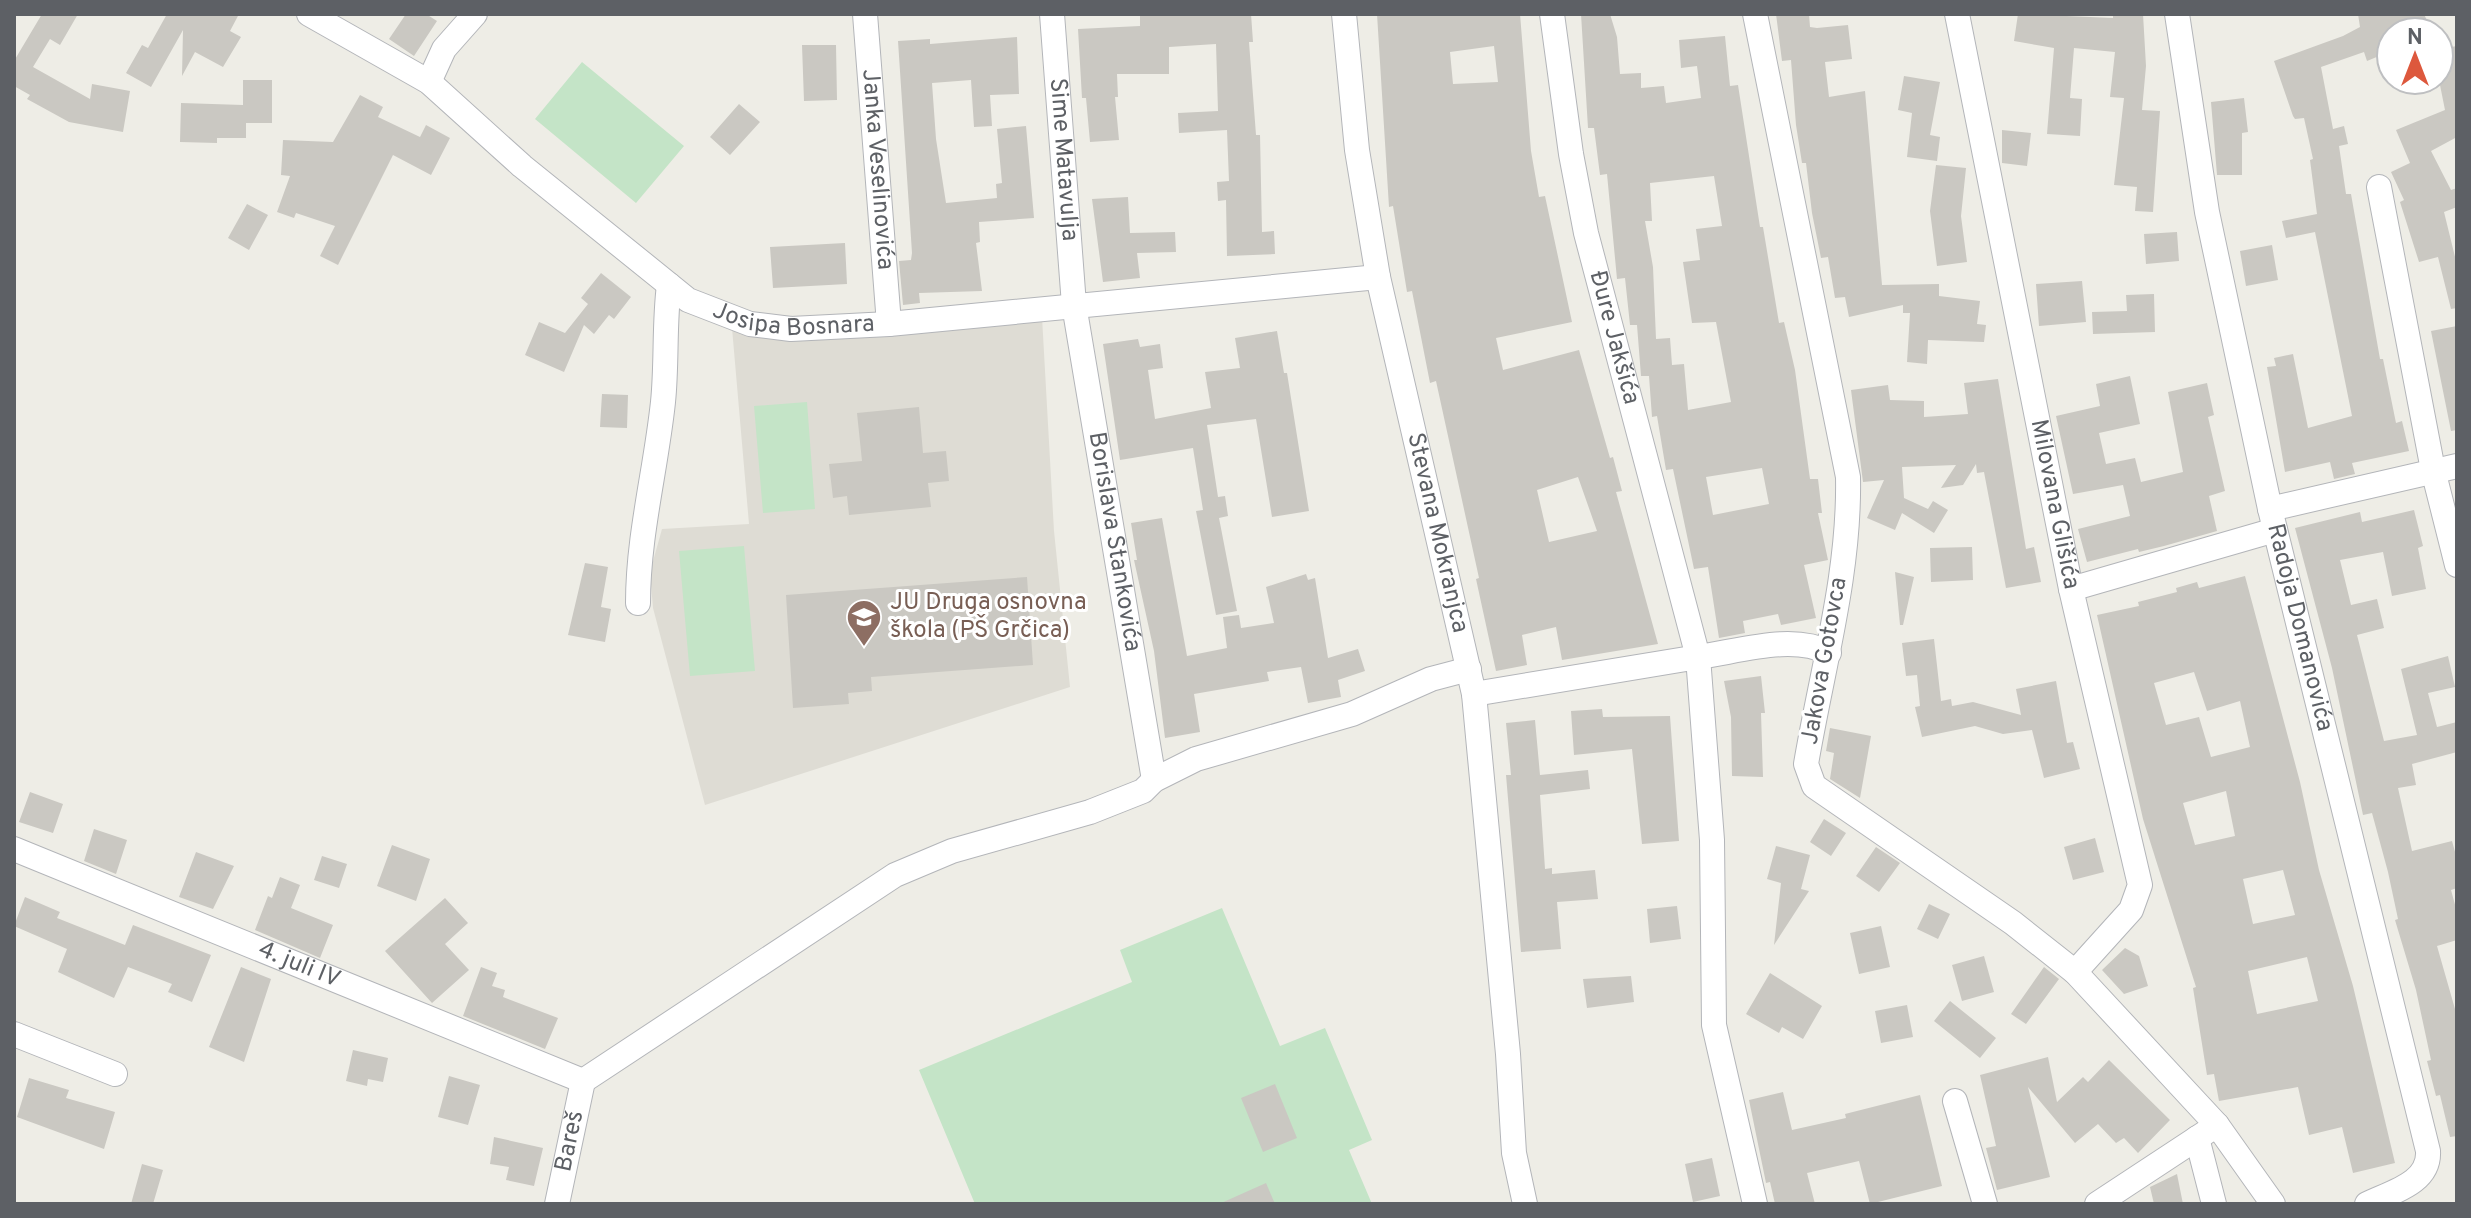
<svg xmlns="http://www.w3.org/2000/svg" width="2471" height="1218" font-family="Overpass,sans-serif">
<rect width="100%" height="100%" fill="#eeede6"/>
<!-- education -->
<path fill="#dedcd4" d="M1042,317L1054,531L1070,687L705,805L653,608L650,572L662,529L749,524L732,328Z"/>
<!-- green -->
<path fill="#c4e4c7" d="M582,62L684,146L636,203L535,119Z
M807,402L815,509L763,513L754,406Z
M744,546L755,671L690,676L679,551Z
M1222,908L1280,1046L1325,1028L1372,1140L1349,1150L1372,1204H975L919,1070L1132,982L1120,950Z"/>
<!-- building -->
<path fill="#cac8c2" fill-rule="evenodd" d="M42,14H78L60,45L50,39L33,67L90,99L92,84L130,91L123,132L69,122L27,99L30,95L14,86V61Z
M167,14H239L230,31L241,37L223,67L195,52L182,76L183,30L151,87L126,73L142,45L148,48Z
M406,14H426L437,21L414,56L389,39Z
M1140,14H1251L1253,42H1249L1256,135H1260L1262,232L1274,231L1275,254L1227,256L1226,200L1218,201L1217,182L1229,181L1227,130L1179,133L1178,113L1218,111L1216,44L1169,47V74H1117L1118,97H1115L1119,140L1090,142L1086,98H1082L1078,29L1140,26Z
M1377,14H1520L1531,151L1539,197L1545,196L1572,322L1496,338L1503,370L1579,350L1610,458L1613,457L1622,491L1616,492L1658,644L1562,660L1556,627L1522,635L1527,665L1496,671L1476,579L1479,578L1436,381L1430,383L1412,291L1407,292L1393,206L1389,207ZM1494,46L1498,82L1453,84L1450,52ZM1578,477L1597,531L1549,542L1537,490Z
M1581,14H1610L1617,37L1620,74L1641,73V88L1664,86L1666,103L1701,98L1697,66L1681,68L1679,40L1725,36L1730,86L1738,85L1760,227H1763L1779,323L1784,322L1795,370L1810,479H1818L1822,513H1818L1828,560L1804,565L1816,618L1781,625L1778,614L1743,621L1745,633L1719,638L1708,567L1694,569L1673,469L1666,470L1657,416L1652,417L1649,376H1641L1637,325H1630L1625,278L1617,279L1607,174L1600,175L1594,128H1588ZM1714,176L1722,226L1696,229L1700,260L1683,262L1692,323L1716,322L1731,402L1688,410L1684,364L1672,365L1670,338L1656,339L1653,267L1645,221H1652L1650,183ZM1762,468L1769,504L1713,515L1706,477Z
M1776,14H1809L1810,27L1817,28L1848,25L1852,59L1825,62L1829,97L1865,91L1882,285L1939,284V296L1980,301L1977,324L1986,325L1984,342L1928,340L1927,364L1907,362L1910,313H1903V305L1849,317L1845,297L1835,298L1828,257L1821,258L1812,213L1806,163H1802L1796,125L1791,60L1782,61Z
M2018,14L2113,18V14H2143L2146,66L2142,110L2160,111L2153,212L2135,211L2137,187L2114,185L2124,98L2110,97L2115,52L2074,48L2070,98L2082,99L2080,136L2047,134L2054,48L2014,41Z
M2358,14H2424L2432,32H2391V51L2367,61L2364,52L2321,67L2333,129L2344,126L2348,144L2339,146L2346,194H2351L2380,359H2383L2396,423L2402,421L2409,451L2352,463L2355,474L2334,479L2330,462L2285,472L2267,367L2276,366L2274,358L2293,354L2308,428L2352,416L2315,232L2286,238L2282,221L2317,214L2310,160L2313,159L2304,118L2295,119L2293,116L2274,61L2343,36L2360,27Z
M1017,37L1019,94L990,95L992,126L974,127L971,80L932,83L936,139L946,203L997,198L996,184L1002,183L997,129L1026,126L1034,218L979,222L980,242L976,243L982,291L919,293L920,303L903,305L899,261L911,260L912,253L898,41L930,39V44Z
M802,45H836L837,100L804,101Z
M2457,46V137L2431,151L2451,190L2457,188V207L2444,212L2457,265V308L2451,309L2438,257L2419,262L2400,202L2404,200L2391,172L2410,163L2396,130L2445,110L2439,80V49Z
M1904,76L1940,82L1930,135L1940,137L1937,161L1907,157L1912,113L1898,110Z
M243,80H272V123H246V138H217V143L180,142L181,103L243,105Z
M360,95L383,107L378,117L420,137L426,125L450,138L431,175L393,155L338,265L320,256L335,226L296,213L294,218L277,212L290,176L281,175L283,140L333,142Z
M2244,98L2248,132L2242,133V175H2217L2211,102Z
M739,104L760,122L730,155L710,137Z
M2002,130L2031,133L2027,166L2002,163Z
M1936,165L1966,168L1961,216L1967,262L1937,266L1930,211Z
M1128,197L1130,233L1175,232L1176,252L1137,253L1140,278L1103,282L1092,199Z
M247,204L268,215L249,250L228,238Z
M2177,232L2179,261L2146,264L2144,234Z
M845,243L847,284L773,288L770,247Z
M2272,245L2278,280L2246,286L2240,251Z
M601,273L631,297L614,319L609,315L594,334L584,325L564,372L525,355L539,322L565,333L588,304L581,298Z
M2082,281L2086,322L2039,326L2036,284Z
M2154,294L2155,332L2093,334L2092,312L2127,311L2126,295Z
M2457,326V430L2451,431L2431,331Z
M1277,331L1284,373H1287L1309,511L1272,517L1256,419L1207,425L1218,497L1225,496L1228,516L1219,518L1237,611L1216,615L1196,511L1203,510L1193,448L1120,460L1103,344L1138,339L1140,347L1160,344L1163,368L1148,370L1155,419L1211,408L1205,372L1240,368L1235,338Z
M2130,376L2140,424L2099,433L2106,464L2135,458L2141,482L2183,472L2168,392L2207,383L2214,415L2208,417L2225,491L2209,496L2217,531L2164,546L2139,552L2138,549L2087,562L2078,529L2130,516L2123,485L2073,494L2056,416L2100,406L2096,384Z
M1998,379L2026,549L2034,547L2041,582L2006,588L1984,472L1977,473L1976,464L1963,485L1941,488L1956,465L1902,467L1904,498L1928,509L1933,501L1948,510L1934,533L1902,513L1895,530L1867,518L1884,480L1863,482L1851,390L1888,385L1890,400L1924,401V417L1968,414L1964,383Z
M602,394L628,395L627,428L600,427Z
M919,407L923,453L946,451L949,481L928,483L931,507L849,515L847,496L833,498L829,464L862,461L857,413Z
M2414,510L2423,546L2418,548L2426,589L2392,596L2383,552L2340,560L2351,605L2377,599L2384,628L2357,635L2384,741L2417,735L2401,669L2448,656L2455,687L2428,693L2437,727L2457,722V752L2412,764L2416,785L2398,788L2412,851L2452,841L2457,859V888L2451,890L2457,912V940L2437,946L2457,1016V1136L2450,1137L2440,1095L2436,1096L2427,1061L2431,1060L2416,990L2395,920L2398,919L2388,872L2372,813L2363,815L2332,668L2295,528L2360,512L2362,522Z
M1162,518L1187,656L1227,648L1223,617L1239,615L1241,628L1274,623L1266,587L1306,574L1308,580L1315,578L1328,658L1358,649L1365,671L1338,680L1341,697L1308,703L1301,667L1267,672L1269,681L1194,694L1200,732L1165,738L1154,651L1134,560H1137L1131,523Z
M1972,547L1973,580L1931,582L1930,548Z
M585,563L608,567L601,607L611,609L605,642L568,635Z
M1895,572L1914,577L1903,625H1900Z
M2245,576L2300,782L2319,870L2353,986L2395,1163L2353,1173L2342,1127L2309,1135L2298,1087L2219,1101L2214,1074L2207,1075L2193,988L2196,987L2143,819L2097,615L2139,606L2138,602L2177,592L2176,588L2197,582L2199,588ZM2194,672L2207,711L2240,701L2250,747L2211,757L2199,717L2166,725L2154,683ZM2226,791L2235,836L2195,845L2183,803ZM2283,870L2295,915L2253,924L2243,879ZM2307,957L2318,1001L2257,1014L2248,971Z
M1027,577L1033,665L871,677L872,691L848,693L849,704L793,708L786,595Z
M1934,639L1941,701L1951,699L1952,706L1973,702L2021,715L2016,689L2056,681L2067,743L2073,742L2080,769L2044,778L2032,730L2003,734L1975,726L1922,737L1915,707L1920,706L1917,675L1906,676L1902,643Z
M1761,676L1765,713H1761L1763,777L1732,776L1731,717L1724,681Z
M1602,709L1603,717L1670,716L1679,841L1642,844L1632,749L1574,755L1571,711Z
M1535,720L1540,775L1588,770L1590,789L1540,795L1545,869L1552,868V874L1595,870L1598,899L1557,902L1561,949L1521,952L1506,775H1511L1506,723Z
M1830,728L1871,736L1860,798L1830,779L1834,753L1826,751Z
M30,792L63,804L53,833L19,822Z
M1824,819L1846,833L1831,856L1810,842Z
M94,829L127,840L116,874L84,861Z
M2095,838L2104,872L2073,880L2064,847Z
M392,845L430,859L416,901L377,886Z
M1776,846L1810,855L1801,889L1809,891L1774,945L1781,883L1767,879Z
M1876,847L1900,863L1879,892L1856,876Z
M196,852L234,866L213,909L179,897Z
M322,856L347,864L339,888L314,880Z
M280,877L300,885L291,908L333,925L320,958L255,930L268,896L272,898Z
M25,897L60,912L57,918L125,945L133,925L211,955L192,1002L168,992L172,984L128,967L114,998L58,972L67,949L14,926Z
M445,898L468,923L445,944L469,970L432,1003L385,951Z
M1929,904L1950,914L1938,939L1917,929Z
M1677,906L1681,939L1650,943L1647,909Z
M1881,926L1890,967L1859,974L1850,933Z
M2125,948L2139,956L2148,986L2124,994L2102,970Z
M1984,956L1994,992L1962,1001L1952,965Z
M241,967L271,979L244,1062L209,1047Z
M481,967L497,973L492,986L505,990L503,997L558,1018L545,1049L463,1016Z
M2044,967L2059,979L2026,1024L2011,1014Z
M1770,973L1822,1006L1803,1039L1782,1027L1779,1033L1746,1014Z
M1631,976L1634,1002L1587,1008L1583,979Z
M1950,1001L1996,1038L1980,1058L1934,1021Z
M1907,1005L1913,1037L1881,1043L1875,1011Z
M353,1050L388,1058L383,1082L368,1079L367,1086L346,1081Z
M2048,1057L2057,1102L2083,1077L2088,1082L2109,1060L2170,1120L2138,1153L2124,1138L2116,1143L2098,1124L2075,1143L2028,1087L2050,1177L1997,1190L1986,1148L1996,1146L1980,1075Z
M449,1076L480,1085L468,1125L438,1117Z
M29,1078L69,1090L66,1098L115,1112L104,1149L17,1117Z
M1275,1084L1297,1138L1263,1152L1241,1098Z
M1783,1092L1792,1130L1846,1118L1845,1114L1920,1095L1942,1186L1870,1204L1859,1161L1807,1173L1815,1204H1775L1770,1182L1766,1183L1749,1100Z
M494,1137L543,1148L534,1186L506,1180L509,1167L490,1164Z
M1712,1158L1720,1196L1693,1202L1685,1164Z
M142,1164L163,1170L153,1204H131Z
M2177,1174L2183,1204H2154L2150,1187Z
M1266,1183L1275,1204H1219Z"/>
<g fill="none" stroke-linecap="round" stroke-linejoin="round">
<!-- minor casing -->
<g stroke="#b3b5b9" stroke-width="26">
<g id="minor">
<path id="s1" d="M309,14L429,82L522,166L688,300L750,324L791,329L889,324L1378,277"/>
<path id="s2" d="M865,14L889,324"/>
<path id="s3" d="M1052,14L1074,305L1154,780"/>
<path id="s4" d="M1344,14L1357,150L1378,277L1474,694L1508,1054L1514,1153L1525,1204"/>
<path id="s5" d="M1552,14L1571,154L1586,233L1698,657C1737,652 1793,633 1829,653"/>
<path d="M1755,14L1848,477C1850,574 1822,669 1806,764L1814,786L2013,923L2075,972L2217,1125L2273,1204"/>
<path id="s6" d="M1957,14L2071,589L2140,885L2131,910L2075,972"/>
<path id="s7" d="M2177,14L2207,212L2270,509L2428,1151C2430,1183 2392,1192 2367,1204"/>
<path d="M429,82L444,49L475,14"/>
<path d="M2379,187L2433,470L2457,565"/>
<path d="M2270,509L2457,466"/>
<path d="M2071,589L2275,530"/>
<path d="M638,603C638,535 656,469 663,402C667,363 664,324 669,285"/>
<path d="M1474,694L1698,657L1712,840L1714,1025L1755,1204"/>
<path id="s8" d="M14,849L583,1081"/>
<path d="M14,1034L115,1074"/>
<path d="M583,1081L895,875L952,851L1090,812L1143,791L1154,780L1196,759L1352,714L1431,679L1469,669"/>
<path d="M1955,1101L1985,1204"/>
<path d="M2197,1138L2214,1204"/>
<path id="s9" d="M557,1204L583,1081"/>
<path d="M2097,1204L2217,1125"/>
</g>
</g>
<!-- minor -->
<use href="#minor" stroke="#fff" stroke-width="24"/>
</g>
<!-- icons -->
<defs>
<g id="school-pin" transform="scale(1.8)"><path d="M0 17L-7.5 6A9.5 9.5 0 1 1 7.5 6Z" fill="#8d6e63" stroke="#fff"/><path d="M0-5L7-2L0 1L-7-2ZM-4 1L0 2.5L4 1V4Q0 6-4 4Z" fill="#fff"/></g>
</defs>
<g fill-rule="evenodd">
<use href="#school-pin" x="864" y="617"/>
</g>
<g text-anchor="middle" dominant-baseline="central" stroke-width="6" stroke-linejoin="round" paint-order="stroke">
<!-- street labels -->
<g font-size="24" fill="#5d6065" stroke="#fff">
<text stroke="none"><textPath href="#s3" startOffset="146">Sime Matavulja</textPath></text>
<text stroke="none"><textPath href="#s2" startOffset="156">Janka Veselinovića</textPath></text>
<text stroke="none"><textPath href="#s1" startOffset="586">Josipa Bosnara</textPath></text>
<text stroke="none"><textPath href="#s5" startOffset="330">Đure Jakšića</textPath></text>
<text stroke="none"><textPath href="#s6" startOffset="500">Milovana Glišića</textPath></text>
<text stroke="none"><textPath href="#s4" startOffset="528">Stevana Mokranjca</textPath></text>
<text stroke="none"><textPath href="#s3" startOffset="532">Borislava Stankovića</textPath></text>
<text stroke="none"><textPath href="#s7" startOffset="626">Radoja Domanovića</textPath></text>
<text transform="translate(1825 661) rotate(-80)">Jakova Gotovca</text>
<text stroke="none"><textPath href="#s8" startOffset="308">4. juli IV</textPath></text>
<text stroke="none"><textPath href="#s9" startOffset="64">Bareš</textPath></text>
</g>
<!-- education labels -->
<g font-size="24" fill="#785e54" stroke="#fff" text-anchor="start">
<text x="890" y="603">JU Druga osnovna<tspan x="890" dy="28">škola (PŠ Grčica)</tspan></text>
</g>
</g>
<!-- border -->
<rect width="2471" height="1218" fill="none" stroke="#5d6065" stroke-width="32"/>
<!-- north arrow -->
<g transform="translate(2415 56)"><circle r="38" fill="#ffffff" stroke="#bebfc1" stroke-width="2"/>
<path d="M0-6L14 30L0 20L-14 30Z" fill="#dd583d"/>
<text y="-12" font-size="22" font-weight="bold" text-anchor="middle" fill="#5d6065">N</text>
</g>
</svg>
